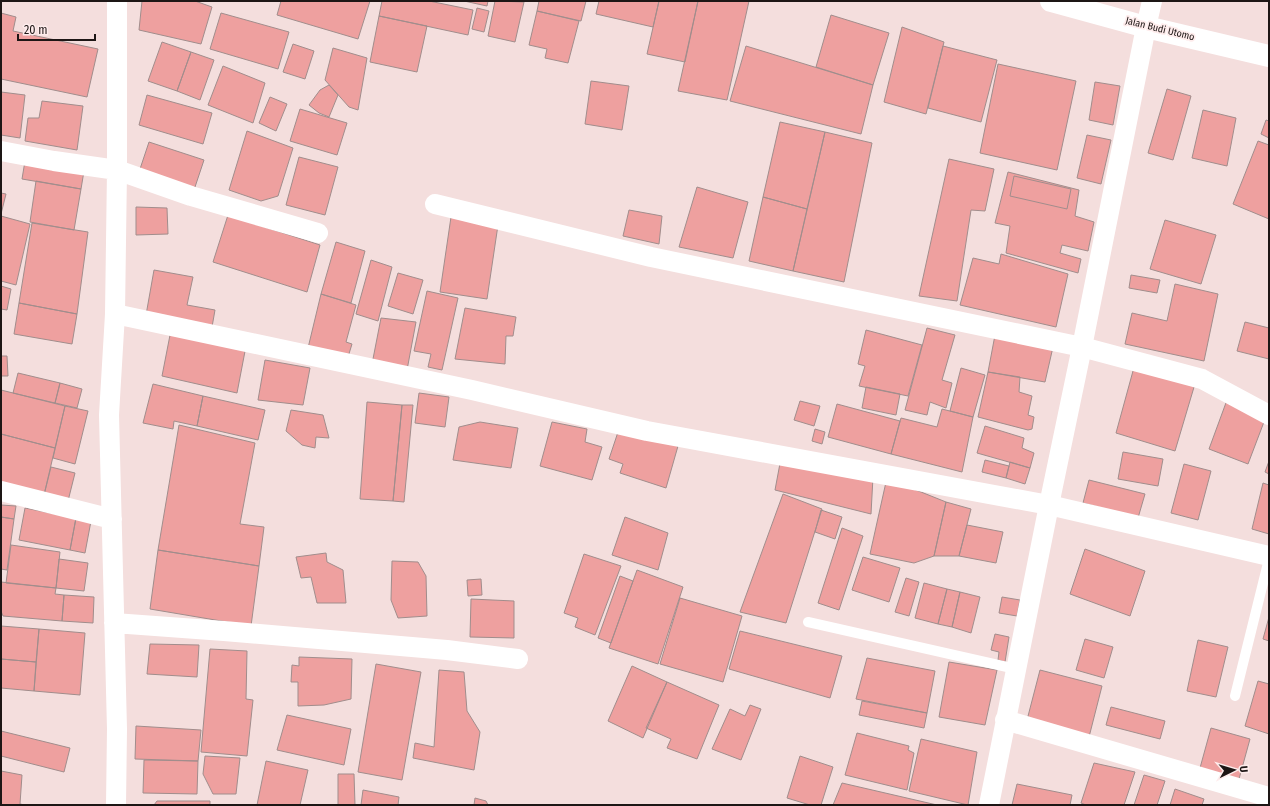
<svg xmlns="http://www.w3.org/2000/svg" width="1270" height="806" font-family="'Fira Sans Condensed',sans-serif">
<rect width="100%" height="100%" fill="#f4dedd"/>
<!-- building -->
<path fill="#eea09f" stroke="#a18d8c" d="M142,1H195L212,7L201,44L139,30Z
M281,1H370L358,39L277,15Z
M382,1H429L473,10L468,35L379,16Z
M464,1H488L487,6Z
M495,1L524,2L515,42L488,36Z
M539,1H586L581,21L537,11Z
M599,1H659L653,27L596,14Z
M659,1H698L685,62L647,54Z
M698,1H749L727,100L678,91Z
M477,8L489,11L484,32L472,29Z
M537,11L579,21L568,63L545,58L547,49L529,45Z
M1,13L16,17L13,31L98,49L87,97L1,79Z
M221,13L289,32L278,69L210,49Z
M831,15L889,33L873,85L816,67Z
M379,16L427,26L417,72L370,62Z
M902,27L944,42L926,114L884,102Z
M162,42L191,52L177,91L148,81Z
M293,44L314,51L305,79L283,72Z
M746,46L873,85L861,134L730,101Z
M943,46L997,60L981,122L928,108Z
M333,48L367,58L358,110L349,107L325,80Z
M191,52L214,60L200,100L177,91Z
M998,64L1076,81L1057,170L980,153Z
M223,66L265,83L253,123L208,105Z
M591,81L629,86L622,130L585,124Z
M1095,82L1120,86L1113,125L1089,120Z
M329,85L338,95L329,117L319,113L309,105L320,90Z
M1167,89L1191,96L1173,160L1148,153Z
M1,92L25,95L20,138L1,135Z
M147,95L212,113L203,144L139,125Z
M270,97L287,104L276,131L259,123Z
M42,101L83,106L77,150L25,141L28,118H39Z
M300,109L347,123L337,155L290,141Z
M1203,110L1236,118L1227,166L1192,158Z
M1266,120L1269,121V138L1261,134Z
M780,122L825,132L807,209L763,197Z
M247,131L293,148L278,196L261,201L229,190Z
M825,132L872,143L844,282L793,271Z
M1087,135L1111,140L1101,184L1077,178Z
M1258,141L1269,145V219L1233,204Z
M149,142L204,160L194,190L139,172Z
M299,157L338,167L325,215L286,205Z
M949,159L994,169L985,211L971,210L957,301L919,296Z
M25,161L84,171L81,189L22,179Z
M1008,172L1079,190L1075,216L1094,222L1088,251L1062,245L1060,253L1081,259L1078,273L1006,253L1010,226L995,223Z
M1014,176L1071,189L1067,209L1010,196Z
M36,181L81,189L74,230L30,222Z
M697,187L748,202L733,258L679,247Z
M1,193L6,194L1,214Z
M763,197L807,209L793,271L749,261Z
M136,207L167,208L168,234L136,235Z
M629,210L662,216L659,244L623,236Z
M228,215L320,245L307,292L213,262Z
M1,216L30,224L16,285L1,281Z
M451,217L498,225L487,299L440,292Z
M1165,220L1216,235L1201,284L1150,269Z
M32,223L88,232L77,314L19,303Z
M336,242L365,251L351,303L321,294Z
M1001,254L1068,274L1056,327L960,305L973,258L999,264Z
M371,260L392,267L378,321L356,314Z
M154,270L193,277L187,305L215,310L212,327L146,315Z
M398,273L423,280L413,314L388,306Z
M1131,275L1160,280L1157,293L1129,288Z
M1175,284L1218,294L1204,361L1125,344L1132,313L1167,321Z
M1,286L11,289L7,310L1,309Z
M427,291L458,298L442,370L428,367L431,354L414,351Z
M321,294L356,305L346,342L352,344L348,357L308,348Z
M19,303L77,314L72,344L14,334Z
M465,308L516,317L513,336H506L505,364L455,359Z
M381,318L416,322L407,370L372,364Z
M1245,322L1269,328V359L1237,351Z
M927,328L955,335L942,380L952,383L946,408L930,402L927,415L905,410Z
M171,330L246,346L237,393L162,376Z
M866,330L922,345L908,396L859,386L865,366L858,364Z
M995,335L1053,347L1045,382L988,372Z
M1,356H7L8,376H1Z
M265,360L310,368L303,405L258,400Z
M1136,360L1197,377L1175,451L1116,433Z
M961,368L985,375L973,417L950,411Z
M988,372L1020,377L1019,392L1032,396L1028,415L1034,417L1032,429L1028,430L978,417Z
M18,373L60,383L55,403L13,393Z
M60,383L82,389L77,408L55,403Z
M153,384L203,396L197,426L174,421L173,429L143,423Z
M866,387L900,394L896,415L862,408Z
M1,390L65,406L55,448L1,434Z
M419,393L449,397L445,427L415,423Z
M203,396L265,410L258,440L197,426Z
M1227,400L1267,414L1248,464L1209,449Z
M800,401L820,406L814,426L794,420Z
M367,402L402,405L393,501L360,499Z
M837,404L900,421L891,454L828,437Z
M402,405H413L404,502L393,501Z
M65,406L88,411L75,464L53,458Z
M942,409L973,417L962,472L891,454L901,418L937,427Z
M291,410L323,415L329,438L316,437L315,448L302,445L286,431Z
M480,422L518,428L511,468L453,460L459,427Z
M552,422L587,429L585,442L602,447L592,480L540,466Z
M179,425L255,443L240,524L264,527L259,566L158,550Z
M985,426L1024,438L1022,448L1034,453L1030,468L977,453Z
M619,429L678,446L666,488L620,473L623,464L609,459Z
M815,429L825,432L822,444L812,441Z
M1,434L55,448L44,495L1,485Z
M1123,452L1163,459L1158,486L1118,479Z
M781,458L873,477L871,514L775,490Z
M985,460L1009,466L1006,478L982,472Z
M1269,461V474L1265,472Z
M1010,462L1030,468L1025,484L1006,478Z
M1184,464L1211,471L1198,520L1171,513Z
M51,467L75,473L68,501L44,495Z
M1089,480L1145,494L1138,518L1083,503Z
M886,482L906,486L946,502L934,556L914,563L870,554Z
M1263,483L1269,485V534L1252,529Z
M783,494L822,509L786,623L740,612Z
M946,502L971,509L959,556H934Z
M1,505L16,506L14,519L1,517Z
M25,508L76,518L70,550L19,540Z
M821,510L842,517L835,539L815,532Z
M1,517L14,519L7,570L1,569Z
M625,517L668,533L658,570L612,555Z
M76,518L91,521L85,553L70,550Z
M967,525L1003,532L996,563L959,556Z
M842,528L863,536L839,610L818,603Z
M11,545L60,552L56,588L6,583Z
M1085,549L1145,571L1130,616L1070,594Z
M158,550L259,566L251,626L150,609Z
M326,553L327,562L343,570L346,603H317L311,577L301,578L296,557Z
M584,554L621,566L595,635L575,627L578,618L564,613Z
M863,557L900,568L889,602L852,590Z
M59,559L88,563L84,591L56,588Z
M392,561L418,562L426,576L427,616L398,618L391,600Z
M637,570L683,587L658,664L609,648Z
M620,576L633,581L611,643L598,638Z
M906,578L919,582L909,616L895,612Z
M481,579L482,595L468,596L467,580Z
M1,582L56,588L55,594L64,595L62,621L3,616L1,611Z
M924,583L947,589L938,624L915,618Z
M947,589L960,592L952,627L938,624Z
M960,592L980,597L971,633L952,627Z
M64,595L94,597L93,623L62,621Z
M1002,597L1020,600L1017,616L999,613Z
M680,598L742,616L723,682L660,664Z
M471,599L514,601V638L470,637Z
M1269,617V641L1263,639Z
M1,626L39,629L36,662L1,659Z
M39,629L85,633L80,695L34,691Z
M740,631L842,656L830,698L729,669Z
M995,634L1009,637L1005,662L998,660L999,652L991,650Z
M1085,639L1113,647L1104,678L1076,670Z
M1198,640L1228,647L1216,697L1187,691Z
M150,644L199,645L197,677L147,674Z
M210,649L247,651L246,699L253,700L247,756L201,752Z
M299,657L352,659L351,699L324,705L298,706V682H291L292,665L299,666Z
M867,658L935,671L927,713L856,699Z
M1,659L36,662L34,691L1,688Z
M949,662L997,670L985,725L939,717Z
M376,664L421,672L402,780L358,772Z
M632,666L667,682L643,738L608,721Z
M439,670L464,672L467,711L480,732L474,770L413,758L415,743L434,747Z
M1040,670L1102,686L1089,737L1027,720Z
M1258,681L1269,684V734L1245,726Z
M667,682L719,705L697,759L667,748L671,739L646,728Z
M862,701L927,713L924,728L859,715Z
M750,705L761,709L741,760L712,749L730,709L745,716Z
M1111,707L1165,721L1160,739L1106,725Z
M287,715L351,729L344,765L277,750Z
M136,726L201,730L198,761L135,759Z
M1211,728L1250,739L1239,779L1200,768Z
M1,731L70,748L64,772L1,756Z
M857,733L909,746L908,750L914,753L907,790L845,775Z
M921,739L977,752L968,805L909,791Z
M205,756L240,758L236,794H213L203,774Z
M800,756L833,767L821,805H810L787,798Z
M144,760L198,761L197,794L143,793Z
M266,761L308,770L300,805H257Z
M1094,763L1135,772L1124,805H1086L1081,803Z
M1,771L22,775L20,804L25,805H1Z
M338,774H354L355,805H338Z
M1144,775L1165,781L1157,805H1134Z
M842,783L937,805H833Z
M1017,784L1072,795L1070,805H1012Z
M1175,789L1204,799L1202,805H1170Z
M363,790L399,797L398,805H361Z
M475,798L486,801L488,805H474Z
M157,801H210V805H154Z"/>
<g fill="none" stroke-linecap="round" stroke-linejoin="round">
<!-- service -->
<path stroke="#fff" stroke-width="10" d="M808,622L1016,669
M1235,696L1269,559"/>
<!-- minor -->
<path stroke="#fff" stroke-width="20" d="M1,151L54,161L117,170L191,196L318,233
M435,204L651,257L1082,347L1202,379L1269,415
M115,314L472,390L647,431L1049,505L1269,556
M1,491L112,519
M114,623L224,631L447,650L518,659
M1005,720L1269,797
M116,805L117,729L109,415L115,314L117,170V1
M989,805L1049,505L1082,347L1146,27L1152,1"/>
<!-- tertiary -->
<path stroke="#fff" stroke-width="22" d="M1051,1L1146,27L1269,56"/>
</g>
<g text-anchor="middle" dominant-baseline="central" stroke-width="3.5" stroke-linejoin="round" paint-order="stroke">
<!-- street labels -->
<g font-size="10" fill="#1d1615" stroke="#feecec">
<text transform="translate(1160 29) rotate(14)">Jalan Budi Utomo</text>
</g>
</g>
<!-- border -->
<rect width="1270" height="806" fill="none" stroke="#1d1615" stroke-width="4"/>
<!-- north arrow -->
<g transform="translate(1234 770) rotate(85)" stroke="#feecec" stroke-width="3" paint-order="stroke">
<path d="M0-3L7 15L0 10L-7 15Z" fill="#1d1615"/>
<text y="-6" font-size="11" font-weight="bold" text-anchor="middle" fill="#1d1615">U</text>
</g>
<!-- scale -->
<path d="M18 34v6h77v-6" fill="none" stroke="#1d1615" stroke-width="2"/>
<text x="24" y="34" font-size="12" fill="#1d1615" stroke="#feecec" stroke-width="3" paint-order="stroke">20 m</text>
</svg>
